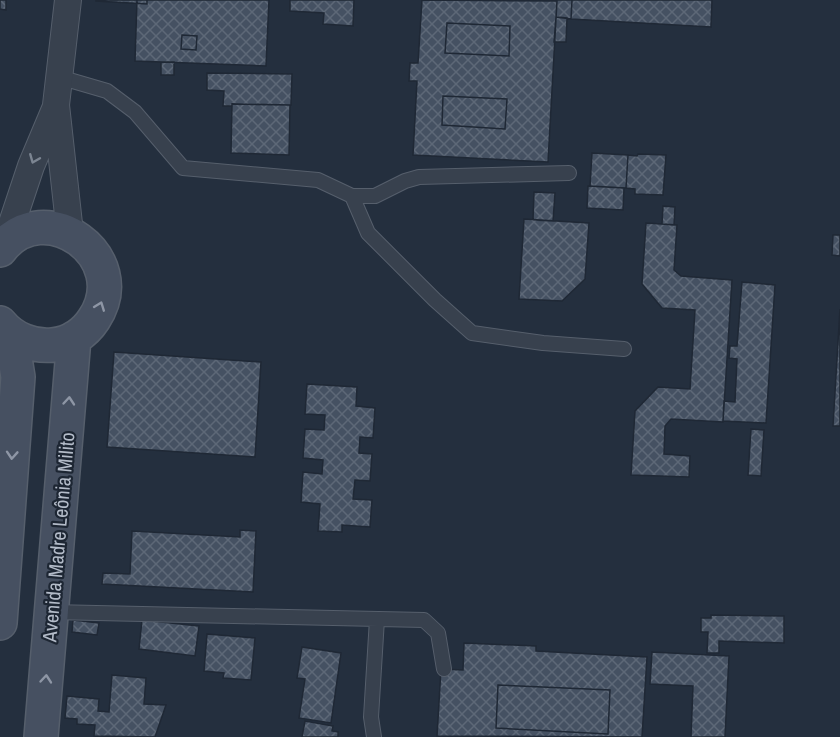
<svg xmlns="http://www.w3.org/2000/svg" width="840" height="737" font-family="'Archivo Narrow',sans-serif">
<defs>
<pattern id="building-cross-hatch" width="8" height="8" patternUnits="userSpaceOnUse" patternTransform="scale(1.5)"><rect width="8" height="8" fill="#455162"/><path d="M0 0l8 8M0 8l8-8" fill="none" stroke="#5d6877"/></pattern>
</defs>
<rect width="100%" height="100%" fill="#242f3e"/>
<!-- building -->
<path fill="url(#building-cross-hatch)" stroke="#1f2835" stroke-width="1.5" d="M0,0H6V10L0,9Z
M96,0H147V4L96,1Z
M137,0H269L266,66L135,61Z
M290,0H354L353,26L323,24L324,13L290,11Z
M422,0L557,1L548,162L413,155L417,81H409L410,63H418Z
M537,0H572L571,19L556,17L557,1Z
M572,0H712L711,27L571,19Z
M556,17L567,18L566,42H554Z
M447,23L510,26L509,56L445,53Z
M182,35L197,36L196,50L181,49Z
M161,62H174V75H161Z
M207,73L292,74L291,105L232,104V106H223L224,91L207,90Z
M443,96L507,99L505,129L442,125Z
M232,104L290,105L289,155L231,153Z
M592,153L628,155L626,188L590,186Z
M638,154L666,155L663,195L635,194V189L626,188L628,155L637,156Z
M588,186L624,188L623,210L587,208Z
M534,192L555,193L553,221L533,220Z
M663,206L675,207L674,225L662,224Z
M524,219L589,223L585,279L562,301L519,299Z
M646,223L677,225L674,270L681,276L732,280L723,422L671,419L665,426L664,454L690,456L689,477L631,475L635,411L658,387L690,389L695,310L662,308L642,284Z
M833,235H840V256L832,255Z
M742,282L775,285L766,423L723,421L724,401L735,402L737,359L729,358L730,346H737Z
M840,309V426H833Z
M114,352L261,362L255,457L107,447Z
M307,384L357,387L356,406L375,408L373,438L360,437L359,453L372,454L370,481L355,480L353,499L372,500L370,527L342,525V532L318,531L320,504L301,502L303,472L322,474L323,460L303,458L305,429L324,430L325,415L305,414Z
M751,429L764,430L761,476L748,475Z
M240,530L256,531L253,592L102,584L103,573L130,574L132,531L240,537Z
M711,615L784,616V643L719,641V653H707L708,632H701V618H711Z
M73,620L99,623L97,635L72,632Z
M142,620L199,626L195,656L139,649Z
M207,634L255,638L251,680L223,678L224,673L204,671Z
M464,643L536,646V651L647,657L642,737L437,736L441,669L463,670Z
M302,647L341,653L331,723L299,718L305,679L297,678Z
M652,652L729,656L725,737H691L693,686L650,684Z
M112,675L146,678L144,704L166,705L155,737L94,736L95,725L77,724V719L65,718L67,696L99,699L98,711L109,712Z
M498,685L610,690L608,734L496,728Z
M305,721L333,726L332,731L338,732V737H302Z"/>
<g fill="none" stroke-linecap="round" stroke-linejoin="round">
<!-- service casing -->
<g stroke="#565f6c" stroke-width="16">
<path id="service" d="M59,77L107,91L135,112L183,168L318,180L352,196H375L405,181L419,177L569,173
M352,196L368,233L435,300L472,333L543,343L624,349
M51,612L424,620L438,633L444,669
M374,737L371,717L377,619"/>
</g>
<!-- minor casing -->
<g stroke="#565f6c" stroke-width="28">
<path id="minor" d="M68,0L56,105L70,233
M5,244L31,166L55,109"/>
</g>
<!-- secondary casing -->
<g stroke="#565f6c" stroke-width="36">
<path id="secondary" d="M0,250C44,192 135,257 94,319C85,333 70,343 53,345C33,347 13,339 0,323
M0,623L18,377L11,334
M41,737L74,338"/>
</g>
<!-- service -->
<use href="#service" stroke="#38414e" stroke-width="14"/>
<!-- minor -->
<use href="#minor" stroke="#38414e" stroke-width="26"/>
<!-- secondary -->
<use href="#secondary" stroke="#465061" stroke-width="33"/>
</g>
<!-- one-way arrows -->
<defs><path id="oneway-chevron" d="M-2-3.5L2.5 0L-2 3.5" fill="none" stroke-width="1.6" stroke-linecap="round" stroke-linejoin="round" transform="scale(1.5)"/></defs>
<use stroke="#7c8592" href="#oneway-chevron" transform="translate(34 159) rotate(112)"/>
<g stroke="#8e96a5">
<use href="#oneway-chevron" transform="translate(100 306) rotate(-69)"/>
<use href="#oneway-chevron" transform="translate(69 401) rotate(-85)"/>
<use href="#oneway-chevron" transform="translate(12 455) rotate(94)"/>
<use href="#oneway-chevron" transform="translate(46 679) rotate(-85)"/>
</g>
<g text-anchor="middle" dominant-baseline="central" stroke-width="4.5" stroke-linejoin="round" paint-order="stroke">
<!-- street labels -->
<g font-size="20" fill="#b4bcc9" stroke="#1d2633">
<text transform="translate(58 537) rotate(-85)">Avenida Madre Leônia Milito</text>
</g>
</g>
</svg>
